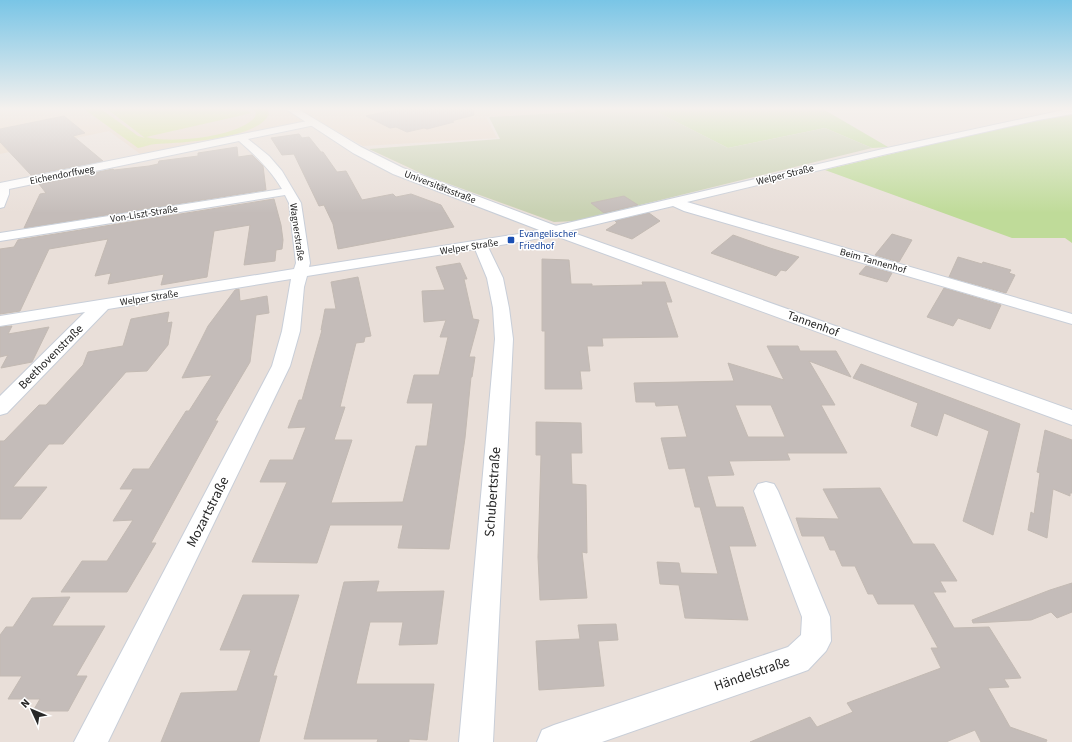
<svg xmlns="http://www.w3.org/2000/svg" width="1072" height="742" font-family="'Source Sans 3',sans-serif">
<rect width="100%" height="100%" fill="#e9dfd9"/>
<!-- education -->
<path fill="#e9d8c9" d="M0,109H574L576,112L486,117L497,138L363,146L317,120L143,156L109,131L0,154Z"/>
<!-- green -->
<path fill="#bfdb99" d="M574,109H823L888,147L872,148L825,128L728,148L655,111L576,112Z
M1072,113V243L1065,238H1012L825,170L987,131Z"/>
<!-- cemetery -->
<path fill="#c8d1b2" d="M655,111L728,148L825,128L872,148L575,221L554,222L427,176L369,149L500,139L489,117L576,112Z"/>
<!-- pitch -->
<path fill="#d3e296" d="M84,109H101L138,136L145,138L107,109H244L252,113L146,137C170,144 239,137 255,117L256,112L252,109H267L269,113C262,139 179,143 156,144C150,144 144,147 138,148Z"/>
<!-- building -->
<path fill="#c4bcb9" stroke="#c3bab3" fill-rule="evenodd" d="M398,109H473L474,115L451,121L454,122L427,129L424,128L407,132L396,127L390,128L366,116Z
M64,116L85,133L73,136L103,161L31,175L0,142V129Z
M299,134L302,138L309,137L321,152H323L337,172L346,171L362,200L393,194L396,197L411,194L441,205L454,227L338,249L333,224L324,205L319,206L294,154L282,155L271,138Z
M237,147L238,157L252,155L263,166L266,190L24,228L40,194L46,193L39,184L113,169L114,170L149,166L158,164L159,161L198,156V153Z
M624,196L638,205L604,213L591,203Z
M274,199L281,225L283,240L282,249L276,250L275,261L244,265L250,225L214,231L207,277L161,285L164,274L108,284L111,273L95,276L108,239L49,249L20,311L0,314V249L14,247L18,240Z
M649,213L660,221L632,239L606,230L617,223L615,221Z
M892,234L912,240L899,262L875,255Z
M733,235L770,248L799,257L786,271L781,270L776,276L711,253Z
M958,257L982,264L983,262L1011,270L1009,273L1015,275L1006,293L949,277Z
M542,259L569,260L571,284H592V286L643,285L642,282H665L672,302H666L678,337L602,338L603,346H587L590,371H580L582,389H545V331H542Z
M460,263L467,279H464L473,319L479,320L469,357H475L472,377H471L465,438L449,549L398,548L403,525H330L317,563L252,562L287,482H260L270,460H293L306,427L288,428L299,400H302L322,330H321L325,309H336L331,282L358,277L371,336L365,337L364,342L356,343L340,407H345L334,440H352L331,503L403,502L416,446H427L433,403H407L414,375H439L448,337H440L446,320L424,322L422,291L445,290L436,267Z
M866,266L892,273L887,282L859,274Z
M944,288L1001,305L990,329L958,318L953,326L927,317Z
M239,289L240,301L267,296L269,313L256,315L250,362L215,421H218L151,543H156L127,592H61L82,561H107L133,520L113,521L133,489H120L133,469H149L186,411H189L212,375L182,378L208,326L235,290Z
M169,312L167,323L172,322L168,345L147,371L126,372L63,444H49L13,487H47L21,519H0V441H4L39,405H46L83,365L88,352L123,346L131,319Z
M12,326L8,334L49,327L32,362L1,368L8,355L0,357V327Z
M767,346H798L800,351H836L851,377L809,361L835,405H821L847,453H787L790,460L729,461L734,475L707,476L716,507H743L756,546H729L748,620L685,618L679,585L660,584L657,562L679,563L681,573L718,574L700,507H695L685,468L669,469L661,438L687,437L678,405L656,406L655,402H636L634,383L734,381L728,363L784,380ZM735,405H771L785,437H748Z
M861,364L1020,424L993,535L963,521L989,431L944,413L937,436L911,426L918,403L853,378Z
M536,422L581,423L582,453H571L572,484L586,485L587,553L582,552L587,598L540,600L538,557L541,455H536Z
M1045,430L1072,440V493H1070V496L1053,489L1047,538L1028,530L1031,512L1034,514L1040,473L1037,472Z
M880,488L913,544H934L957,581H940L946,592H933L954,628L989,627L1021,678L1004,679L1009,687L988,688L1010,727L1047,740L1046,742H981L975,730L946,742H750L810,717L817,727L853,712L847,703L941,668L931,648H938L914,604H878L873,594H868L855,566H842L835,550H830L824,536H802L796,518L839,519L823,489Z
M379,581L376,592L444,591L437,644L399,645L403,622H370L356,684H434L427,740L409,739V742H377L378,739H304L344,582Z
M1072,583V612L1057,618L1051,612L1031,620L973,623L972,620L1050,590Z
M243,595H299L273,676H277L259,742H161L181,693L237,691L251,650H220Z
M70,597L52,626H105L76,676H87L68,711H33L40,699H8L22,676H0V635L6,627H13L32,598Z
M616,624L618,640L598,641L604,686L539,690L536,641L580,639L578,625Z"/>
<g fill="none" stroke-linecap="round" stroke-linejoin="round">
<!-- minor casing -->
<g stroke="#c8ced8" stroke-width="2">
<path id="minor" d="M1068,109H1072V114L1038,120L887,154L687,202L1072,314V324L684,211L673,206L568,231L1072,410V425L553,235L525,241L488,247L503,278L509,308L513,339L493,742H459L495,339L493,308L487,278L475,249L307,276L304,287L300,331L290,366L108,742H74L272,366L282,331L291,279L108,309L7,413L0,415V396L85,312L0,326V316L294,269L296,263L289,203L285,195L0,241V233L282,189C270,169 256,156 239,141L9,189V194L4,207L0,208V183L312,120L315,121L317,123L315,125L248,139L269,156L282,171L301,203L310,263L309,267L525,233L887,148Z
M766,482L774,484L778,491L830,617L831,641L826,651L808,670L797,674L602,742H537L542,730L554,725L788,647L801,635L802,617L754,491L758,484Z"/>
</g>
<!-- tertiary casing -->
<g stroke="#c8ced8" stroke-width="2">
<path id="tertiary" d="M286,109H298L361,147L403,168L559,227L561,230L559,233L553,235L547,233L393,174L353,153Z"/>
</g>
<!-- minor -->
<use href="#minor" fill="#fff" fill-rule="evenodd"/>
<!-- tertiary -->
<use href="#tertiary" fill="#fff" fill-rule="evenodd"/>
</g>
<!-- sky -->
<linearGradient id="sky" x2="0" y2="1"><stop stop-color="#79c5e6"/><stop offset="0.51" stop-color="#f5f1ee"/><stop offset="1" stop-color="#f5f1ee" stop-opacity="0"/></linearGradient>
<rect width="1072" height="213" fill="url(#sky)"/>
<!-- markers -->
<rect fill="#1a4fb4" stroke="#fff" stroke-width="1.5" x="507" y="236" width="8" height="8" rx="2"/>
<g text-anchor="middle" dominant-baseline="central" stroke-width="3" stroke-linejoin="round" paint-order="stroke">
<!-- far-street labels -->
<g font-size="10" fill="#272727" stroke="#fff">
<text transform="translate(62 175) rotate(-11)">Eichendorffweg</text>
<text transform="translate(785 175) rotate(-14)">Welper Straße</text>
<text transform="translate(440 187) rotate(21)">Universitätsstraße</text>
<text transform="translate(144 214) rotate(-9)">Von-Liszt-Straße</text>
<text transform="translate(297 232) rotate(82)">Wagnerstraße</text>
<text transform="translate(469 247) rotate(-9)">Welper Straße</text>
<text transform="translate(873 261) rotate(16)">Beim Tannenhof</text>
<text transform="translate(149 298) rotate(-9)">Welper Straße</text>
</g>
<!-- far-transit labels -->
<g font-size="10" fill="#164399" stroke="#fff" text-anchor="start">
<text x="519" y="234">Evangelischer<tspan x="519" dy="12">Friedhof</tspan></text>
</g>
<!-- street labels -->
<g font-size="12" fill="#272727" stroke="#fff">
<text transform="translate(813 324) rotate(20)">Tannenhof</text>
<text transform="translate(51 357) rotate(-45)">Beethovenstraße</text>
</g>
<!-- near-street labels -->
<g font-size="14" fill="#272727" stroke="#fff">
<text transform="translate(493 492) rotate(-86)">Schubertstraße</text>
<text transform="translate(208 512) rotate(-63)">Mozartstraße</text>
<text transform="translate(752 674) rotate(-19)">Händelstraße</text>
</g>
</g>
<!-- north arrow -->
<g transform="translate(32 710) rotate(314)" stroke="#ffffff" stroke-width="3" paint-order="stroke">
<path d="M0-3L7 15L0 10L-7 15Z" fill="#272727"/>
<text y="-6" font-size="11" font-weight="bold" text-anchor="middle" fill="#272727">N</text>
</g>
</svg>
